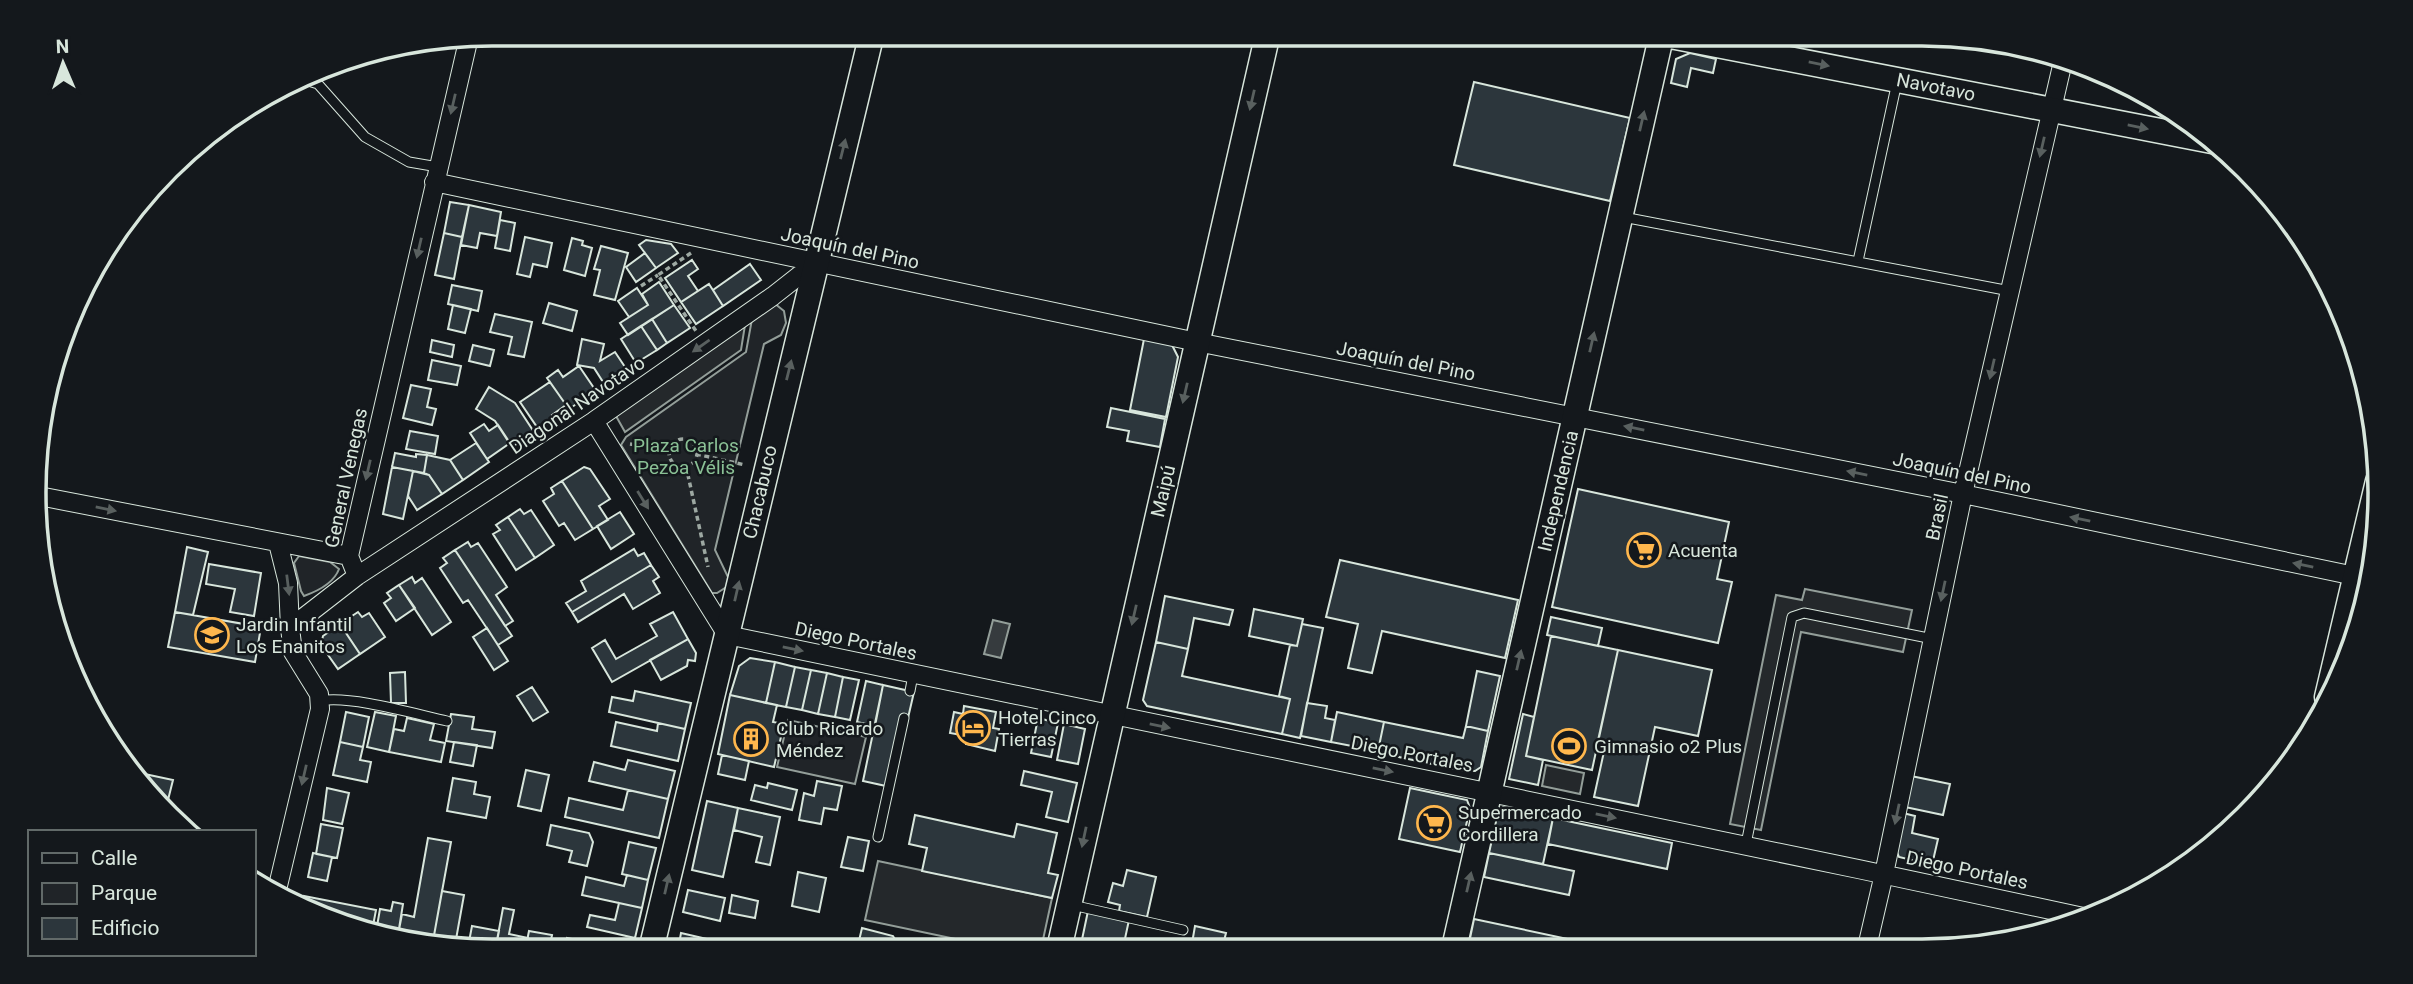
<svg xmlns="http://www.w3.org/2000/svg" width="2413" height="984" font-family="Roboto,sans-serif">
<rect width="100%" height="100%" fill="#14181c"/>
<!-- green -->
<path fill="#202428" stroke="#939e99" stroke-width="2" d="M774,303L784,311L786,323L781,335L764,344L715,550L728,577V586L717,593H712L621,445L626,437L746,352L752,319Z
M299,556L330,562L339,569C334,583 318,591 304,596L301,591L294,563Z
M788,720L866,737L855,784L777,767Z"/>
<!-- parking -->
<path fill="#24282b" stroke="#939e99" stroke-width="2" d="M745,325L741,350L625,432L616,416Z
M1805,589L1912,610L1903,652L1801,632L1761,830L1730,824L1776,595L1802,600Z
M1546,765L1584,773L1580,794L1542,786Z
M878,861L1052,898L1041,949H1003L865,920Z"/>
<!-- water -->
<path fill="#363b3e" stroke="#939e99" stroke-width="2" d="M993,620L1010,624L1001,658L984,654Z"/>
<!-- building -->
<path fill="#2c363c" stroke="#d8e6dc" stroke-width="2" d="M1690,53L1716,59L1713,73L1691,68L1687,87L1671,83L1676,59Z
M1474,82L1630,118L1610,201L1454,165Z
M450,202L469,205L462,237L444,233Z
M469,205L501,212L497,236L480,233L477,248L461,245Z
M500,220L515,223L510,251L495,248Z
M444,233L462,237L454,279L435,275Z
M525,237L552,243L547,267L533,264L530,277L517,274Z
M572,238L583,241L582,245L592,248L585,276L564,270Z
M646,240L671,244L678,253L656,268L639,245Z
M601,246L628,253L615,300L594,295L600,270L594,269Z
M645,253L656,268L636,282L626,267Z
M692,260L698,269L688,276L698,291L681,302L665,278Z
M750,264L761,280L723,306L713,290Z
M659,282L674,305L628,335L620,323L648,305L642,294Z
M709,284L723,306L696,324L681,302Z
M452,285L482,291L478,311L448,304Z
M637,288L648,305L629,317L618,301Z
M549,303L577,311L572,331L543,323Z
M453,305L471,309L465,333L448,329Z
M674,305L690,328L667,343L652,319Z
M495,314L532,322L524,357L508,354L512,337L490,332Z
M652,319L667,343L657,350L641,326Z
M641,326L657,350L636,363L621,339Z
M582,339L604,344L600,361L615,352L627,370L605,385L594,368L577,365Z
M1144,339L1172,345L1178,357L1166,417L1130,410Z
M432,340L454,345L452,357L430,352Z
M473,345L494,350L490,366L469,361Z
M432,360L461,366L457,385L428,380Z
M579,366L596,391L569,409L547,378L558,370L563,377Z
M550,382L566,405L552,415L554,419L539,430L520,402Z
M411,385L431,389L427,407L436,409L432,425L403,418Z
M489,387L515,403L534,432L512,447L495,421L476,409Z
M1111,408L1165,419L1160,447L1127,441L1129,431L1107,427Z
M484,424L489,431L498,425L510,443L487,459L470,433Z
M410,431L438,436L435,454L406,449Z
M476,443L489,462L463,480L450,460Z
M395,453L416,457V454L427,455L424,473L392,467Z
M427,455L450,460L463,480L442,494L429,475L424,473Z
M392,467L413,471L403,519L383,514Z
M584,467L590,469L610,499L599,506L608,520L593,529L562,481Z
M413,471L429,475L442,494L417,510L408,496Z
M562,481L593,529L575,540L564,523L559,526L543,501L554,494L551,488Z
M1578,489L1729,522L1717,579L1732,582L1718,643L1552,607Z
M520,509L524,514L531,510L554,545L535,558L508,517Z
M620,512L634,534L611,549L597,526Z
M508,517L535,558L516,570L493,534L500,530L496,525Z
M468,542L471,547L478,543L507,587L496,595L513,621L505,626L455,550Z
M187,547L208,552L193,615L175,612Z
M634,549L638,556L644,553L651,565L572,612L566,603L586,591L581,581Z
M455,550L512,636L498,645L468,600L463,603L440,568L447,563L443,558Z
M1340,560L1518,600L1505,658L1382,631L1372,673L1348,668L1358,624L1326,617Z
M209,564L261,573L254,616L230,612L235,589L206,584Z
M651,565L659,577L653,581L660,593L633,609L624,594L578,622L572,612Z
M412,577L415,583L422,578L451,622L432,635L399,585Z
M399,585L415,608L396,621L384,603L391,598L387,593Z
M1165,596L1233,610L1229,625L1194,618L1188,649L1156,642Z
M1254,609L1303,619L1297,646L1249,636Z
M175,612L261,627L255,662L168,647Z
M358,612L362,617L369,613L385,637L360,654L340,624Z
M673,612L688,639L612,682L592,648L605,640L616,659L657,636L650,624Z
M1551,617L1602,628L1598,646L1547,635Z
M340,624L360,654L338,669L321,645L323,636Z
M1302,624L1323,628L1300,738L1282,734L1290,699L1279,696L1290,645L1297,646Z
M487,628L508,661L494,670L473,637Z
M1551,636L1618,650L1592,770L1526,756Z
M688,639L696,653L695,661L688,660L687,666L661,680L650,660Z
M1156,642L1188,649L1182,676L1290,699L1282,734L1147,706L1143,700Z
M1618,650L1712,670L1698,736L1655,727L1638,806L1594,797L1605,747L1597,745Z
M750,658L775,662L766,703L730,695L739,666Z
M775,662L795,667L786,707L766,703Z
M795,667L811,670L802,710L786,707Z
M811,670L827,673L818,714L802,710Z
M1477,671L1500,676L1488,731L1466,726Z
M405,672L406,703H391L390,673Z
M827,673L843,677L835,717L818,714Z
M843,677L859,680L850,720L835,717Z
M866,681L883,685L875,726L857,722Z
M883,685L914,692L908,718L886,786L863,781Z
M532,687L548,712L533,721L517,696Z
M635,691L691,703L685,729L609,712L612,697L633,701Z
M730,695L777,705L773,722L784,724L774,767L718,754Z
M1307,703L1327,706L1325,718L1335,720L1331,742L1301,736Z
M964,706L996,712L993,728L999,729L995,751L966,744L967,736L950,733L954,712L963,714Z
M346,712L369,717L363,747L340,742Z
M375,712L396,716L389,752L367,747Z
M1337,712L1384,722L1378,751L1331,742Z
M451,714L474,717L472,729L495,732L492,748L446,741Z
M1523,714L1534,717L1526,756L1543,760L1538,785L1509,779Z
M407,718L434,724L430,740L445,743L441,762L389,752L394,729L404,731Z
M1038,718L1058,723L1051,757L1031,753Z
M616,722L657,731L658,723L685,729L678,761L611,746Z
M1384,722L1463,738L1466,726L1488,731L1481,767L1475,771L1460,770L1380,753L1378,751Z
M1064,724L1085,729L1078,764L1057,760Z
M340,742L363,747L360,760L371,762L367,782L333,775Z
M454,742L477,745L473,766L450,762Z
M722,755L749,761L745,780L718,774Z
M628,760L675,771L668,799L589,781L594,762L625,770Z
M526,770L549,775L541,811L518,806Z
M1024,771L1077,783L1068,822L1046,817L1052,792L1021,785Z
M140,773L173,780L167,804Z
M1911,776L1950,784L1943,815L1905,807Z
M453,778L476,782L474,794L490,797L486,818L447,811Z
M817,781L842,786L837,810L824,808L821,824L799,820L804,793L814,796Z
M768,783L797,790L792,810L751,800L755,785L767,788Z
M327,788L349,793L342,824L323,820Z
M1410,788L1467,800L1470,808L1460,852L1399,839Z
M628,790L668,799L659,838L565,817L569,798L623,810Z
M707,801L738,808L723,877L692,870Z
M1503,807L1553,818L1543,864L1489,853L1498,812Z
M738,808L780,817L770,865L756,862L762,837L734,830Z
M1903,813L1915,816L1912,833L1938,839L1932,865L1899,857L1895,847Z
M915,815L1014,837L1017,824L1057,833L1048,873L1058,875L1052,898L922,871L927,848L909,844Z
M1553,818L1672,843L1667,869L1548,844Z
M321,824L343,828L337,858L316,854Z
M551,825L589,833L593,842L587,866L569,862L572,851L547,845Z
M848,837L869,841L863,871L841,867Z
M428,838L451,842L433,941L398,935L402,914L414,917Z
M629,842L656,848L648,880L622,874Z
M313,853L332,857L327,881L308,877Z
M1489,853L1574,871L1569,895L1484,877Z
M1127,870L1156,877L1147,917L1119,911L1120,905L1108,902L1113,883L1123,886Z
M798,872L826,878L819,912L792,906Z
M627,875L648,880L642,908L582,895L586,877L624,886Z
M688,890L725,898L720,921L683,912Z
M442,891L464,895L455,945L433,941Z
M732,895L758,901L755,918L729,913Z
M304,896L376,910L372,931L345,927L302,904Z
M393,902L403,904L398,935L376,932L380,909L391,911Z
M619,903L642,908L635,938L587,927L590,915L615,920Z
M503,908L514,910L509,934L528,938L525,951H495Z
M1088,911L1129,920L1123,948L1129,949H1080Z
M1474,919L1610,948H1468Z
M472,926L499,931L495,951L468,947Z
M1195,926L1226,933L1222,949H1191Z
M862,928L893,936L896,941L894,950H881L858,945Z
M529,931L552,935L549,951H525Z
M681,933L707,939L705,950H678Z
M567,938L592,943L590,950L565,951Z
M722,943L757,950H721Z
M604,944L632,950H603Z"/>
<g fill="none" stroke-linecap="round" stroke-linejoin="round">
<!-- lane casing -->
<g stroke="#d8e6dc" stroke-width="11">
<path id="lane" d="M305,80L318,84L365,137L409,162L438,167
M1623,217L2010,291
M1858,261L1897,82
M910,691L913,675
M320,701C350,695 415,714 447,721
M878,837L904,718
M1746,844L1792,617L1804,613L1933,639
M1072,905L1183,930"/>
</g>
<!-- street casing -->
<g stroke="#d8e6dc" stroke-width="20">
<path id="street" d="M434,182L1197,342L1963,494L2369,579
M594,421L727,635C1180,731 1635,820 2088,918
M39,496L349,556
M278,543L288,583L290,628
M357,576L349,556L469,37
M277,890L320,709L319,694L293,652L290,628L357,576L594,421L773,296L815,263
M1867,947L1884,874L1963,494L2064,57"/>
</g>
<!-- secondary casing -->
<g stroke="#d8e6dc" stroke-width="27">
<path id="secondary" d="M1655,33L2217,142
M2327,697L2378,481
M1454,948L1662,33
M1059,949L1268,33
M651,950L872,33"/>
</g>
<!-- path -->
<path stroke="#9da8a2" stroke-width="3.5" stroke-dasharray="5 3.5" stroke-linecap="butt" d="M691,253L658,275L696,331
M641,286L658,275
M669 453a14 14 0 1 1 28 0a14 14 0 1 1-28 0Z
M630,444L669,450
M696,454L745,465
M686,466L708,567"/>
<!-- lane -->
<use href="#lane" stroke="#14181c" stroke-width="9"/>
<!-- street -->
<use href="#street" stroke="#14181c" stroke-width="18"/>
<!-- secondary -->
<use href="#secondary" stroke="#14181c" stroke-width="24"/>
</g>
<!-- one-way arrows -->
<defs><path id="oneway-solid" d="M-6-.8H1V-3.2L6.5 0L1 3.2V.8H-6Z" transform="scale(1.75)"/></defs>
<g fill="#59605f">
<use href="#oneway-solid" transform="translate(1819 64) rotate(11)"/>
<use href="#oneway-solid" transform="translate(1252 100) rotate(103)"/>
<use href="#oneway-solid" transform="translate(453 104) rotate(103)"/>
<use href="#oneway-solid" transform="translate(1642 121) rotate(-77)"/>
<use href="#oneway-solid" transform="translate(2138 127) rotate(11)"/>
<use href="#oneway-solid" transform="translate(2042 147) rotate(103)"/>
<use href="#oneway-solid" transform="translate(843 149) rotate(-76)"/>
<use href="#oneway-solid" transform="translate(419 248) rotate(103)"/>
<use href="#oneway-solid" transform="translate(1592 342) rotate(-77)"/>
<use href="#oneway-solid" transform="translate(701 346) rotate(145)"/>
<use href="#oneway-solid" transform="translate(1992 369) rotate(103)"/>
<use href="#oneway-solid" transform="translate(789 370) rotate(-76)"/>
<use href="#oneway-solid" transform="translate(1185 393) rotate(103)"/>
<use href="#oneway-solid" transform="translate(1634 428) rotate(-169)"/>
<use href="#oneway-solid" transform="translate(368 470) rotate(103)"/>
<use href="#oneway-solid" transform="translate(1857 473) rotate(-169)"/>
<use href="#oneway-solid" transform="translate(643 500) rotate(58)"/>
<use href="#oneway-solid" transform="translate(106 509) rotate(11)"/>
<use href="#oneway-solid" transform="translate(2080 519) rotate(-168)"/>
<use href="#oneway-solid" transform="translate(2303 565) rotate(-168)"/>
<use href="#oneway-solid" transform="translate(288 585) rotate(83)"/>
<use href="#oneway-solid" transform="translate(737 591) rotate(-77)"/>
<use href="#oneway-solid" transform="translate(1943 591) rotate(102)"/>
<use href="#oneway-solid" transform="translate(1134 615) rotate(103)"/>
<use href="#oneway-solid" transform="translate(793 649) rotate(12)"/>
<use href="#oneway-solid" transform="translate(1519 660) rotate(-77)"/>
<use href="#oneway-solid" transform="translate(1160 726) rotate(11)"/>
<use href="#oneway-solid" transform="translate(1383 770) rotate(11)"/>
<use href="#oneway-solid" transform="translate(304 775) rotate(103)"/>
<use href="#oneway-solid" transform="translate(1897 814) rotate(102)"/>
<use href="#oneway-solid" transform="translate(1606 816) rotate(11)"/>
<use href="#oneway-solid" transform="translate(1084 837) rotate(102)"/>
<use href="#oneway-solid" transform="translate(1469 882) rotate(-77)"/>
<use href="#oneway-solid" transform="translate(667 884) rotate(-77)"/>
</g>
<!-- icons -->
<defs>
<g id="supermarket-ring" transform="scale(1.75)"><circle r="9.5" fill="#14181c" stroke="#ffb74d" stroke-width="1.5"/><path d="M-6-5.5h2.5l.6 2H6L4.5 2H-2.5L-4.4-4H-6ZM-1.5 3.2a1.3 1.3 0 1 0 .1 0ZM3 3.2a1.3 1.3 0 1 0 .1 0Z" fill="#ffb74d"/></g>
<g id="school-ring" transform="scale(1.75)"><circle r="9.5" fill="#14181c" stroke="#ffb74d" stroke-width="1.5"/><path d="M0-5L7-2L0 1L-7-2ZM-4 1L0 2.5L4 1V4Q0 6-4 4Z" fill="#ffb74d"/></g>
<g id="hotel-ring" transform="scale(1.75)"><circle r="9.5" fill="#14181c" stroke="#ffb74d" stroke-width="1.5"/><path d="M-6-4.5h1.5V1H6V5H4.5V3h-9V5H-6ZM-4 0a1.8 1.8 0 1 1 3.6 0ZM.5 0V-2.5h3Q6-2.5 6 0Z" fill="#ffb74d"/></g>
<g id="building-ring" transform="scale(1.75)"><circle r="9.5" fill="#14181c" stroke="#ffb74d" stroke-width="1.5"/><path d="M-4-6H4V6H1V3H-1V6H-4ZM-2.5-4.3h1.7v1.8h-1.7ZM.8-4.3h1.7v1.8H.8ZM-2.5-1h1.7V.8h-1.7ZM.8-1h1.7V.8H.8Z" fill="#ffb74d"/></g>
<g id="stadium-ring" transform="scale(1.75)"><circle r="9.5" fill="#14181c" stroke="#ffb74d" stroke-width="1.5"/><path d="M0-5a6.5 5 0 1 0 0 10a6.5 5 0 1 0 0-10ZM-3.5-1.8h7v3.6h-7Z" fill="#ffb74d"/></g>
</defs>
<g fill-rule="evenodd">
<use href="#supermarket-ring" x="1644" y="550"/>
<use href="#school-ring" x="212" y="635"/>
<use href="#hotel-ring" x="973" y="728"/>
<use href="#building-ring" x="751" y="739"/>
<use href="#stadium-ring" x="1569" y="746"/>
<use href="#supermarket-ring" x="1434" y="823"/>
</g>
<g text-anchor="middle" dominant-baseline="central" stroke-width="5" stroke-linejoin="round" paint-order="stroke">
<!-- street labels -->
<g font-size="19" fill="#d8e6dc" stroke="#14181c">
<text transform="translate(1936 87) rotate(11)">Navotavo</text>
<text transform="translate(850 248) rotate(12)">Joaquín del Pino</text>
<text transform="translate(1406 361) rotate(11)">Joaquín del Pino</text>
<text transform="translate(577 405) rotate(-34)">Diagonal Navotavo</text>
<text transform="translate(1962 473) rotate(12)">Joaquín del Pino</text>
<text transform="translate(346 478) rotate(-78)">General Venegas</text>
<text transform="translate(1163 491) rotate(-77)">Maipú</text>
<text transform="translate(1558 491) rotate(-77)">Independencia</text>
<text transform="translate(760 492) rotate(-77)">Chacabuco</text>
<text transform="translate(1937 517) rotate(-78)">Brasil</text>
<text transform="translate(856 641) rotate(12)">Diego Portales</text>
<text transform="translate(1412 754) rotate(11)">Diego Portales</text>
<text transform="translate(1967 870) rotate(12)">Diego Portales</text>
</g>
<!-- park labels -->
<g font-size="19" fill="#8ac095" stroke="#14181c">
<text x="686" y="445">Plaza Carlos<tspan x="686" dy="22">Pezoa Vélis</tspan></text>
</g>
<!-- poi labels -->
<g font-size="19" fill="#d8e6dc" stroke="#14181c" text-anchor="start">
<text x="1668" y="550">Acuenta</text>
<text x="236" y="624">Jardin Infantil<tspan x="236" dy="22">Los Enanitos</tspan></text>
<text x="998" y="717">Hotel Cinco<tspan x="998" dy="22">Tierras</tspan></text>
<text x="776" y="728">Club Ricardo<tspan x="776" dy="22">Méndez</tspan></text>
<text x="1594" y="746">Gimnasio o2 Plus</text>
<text x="1458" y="812">Supermercado<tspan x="1458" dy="22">Cordillera</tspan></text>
</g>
</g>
<!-- crop -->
<path d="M0 0H2413V984H0ZM492 46H1922A446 446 0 0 1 2368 492V493A446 446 0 0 1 1922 939H492A446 446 0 0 1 46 493V492A446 446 0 0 1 492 46Z" fill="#14181c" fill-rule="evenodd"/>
<path fill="none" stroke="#d8e6dc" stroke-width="3.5" d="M492 46H1922A446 446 0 0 1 2368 492V493A446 446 0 0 1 1922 939H492A446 446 0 0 1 46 493V492A446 446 0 0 1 492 46Z"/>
<!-- legend -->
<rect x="28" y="830" width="228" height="126" fill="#14181c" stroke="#626a69" stroke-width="2"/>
<rect x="42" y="853" width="35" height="10" fill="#14181c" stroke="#626a69" stroke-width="2"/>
<text x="91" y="865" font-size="21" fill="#d8e6dc">Calle</text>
<rect x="42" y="883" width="35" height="21" fill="#202428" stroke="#626a69" stroke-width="2"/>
<text x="91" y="900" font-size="21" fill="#d8e6dc">Parque</text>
<rect x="42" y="918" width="35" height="21" fill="#2c363c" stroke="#626a69" stroke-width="2"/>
<text x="91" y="935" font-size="21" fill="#d8e6dc">Edificio</text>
<!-- north arrow -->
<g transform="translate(63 63) rotate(358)" stroke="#14181c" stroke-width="5" paint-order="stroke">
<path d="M0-5L12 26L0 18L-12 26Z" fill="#d8e6dc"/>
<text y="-10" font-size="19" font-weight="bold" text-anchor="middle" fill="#d8e6dc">N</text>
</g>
</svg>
